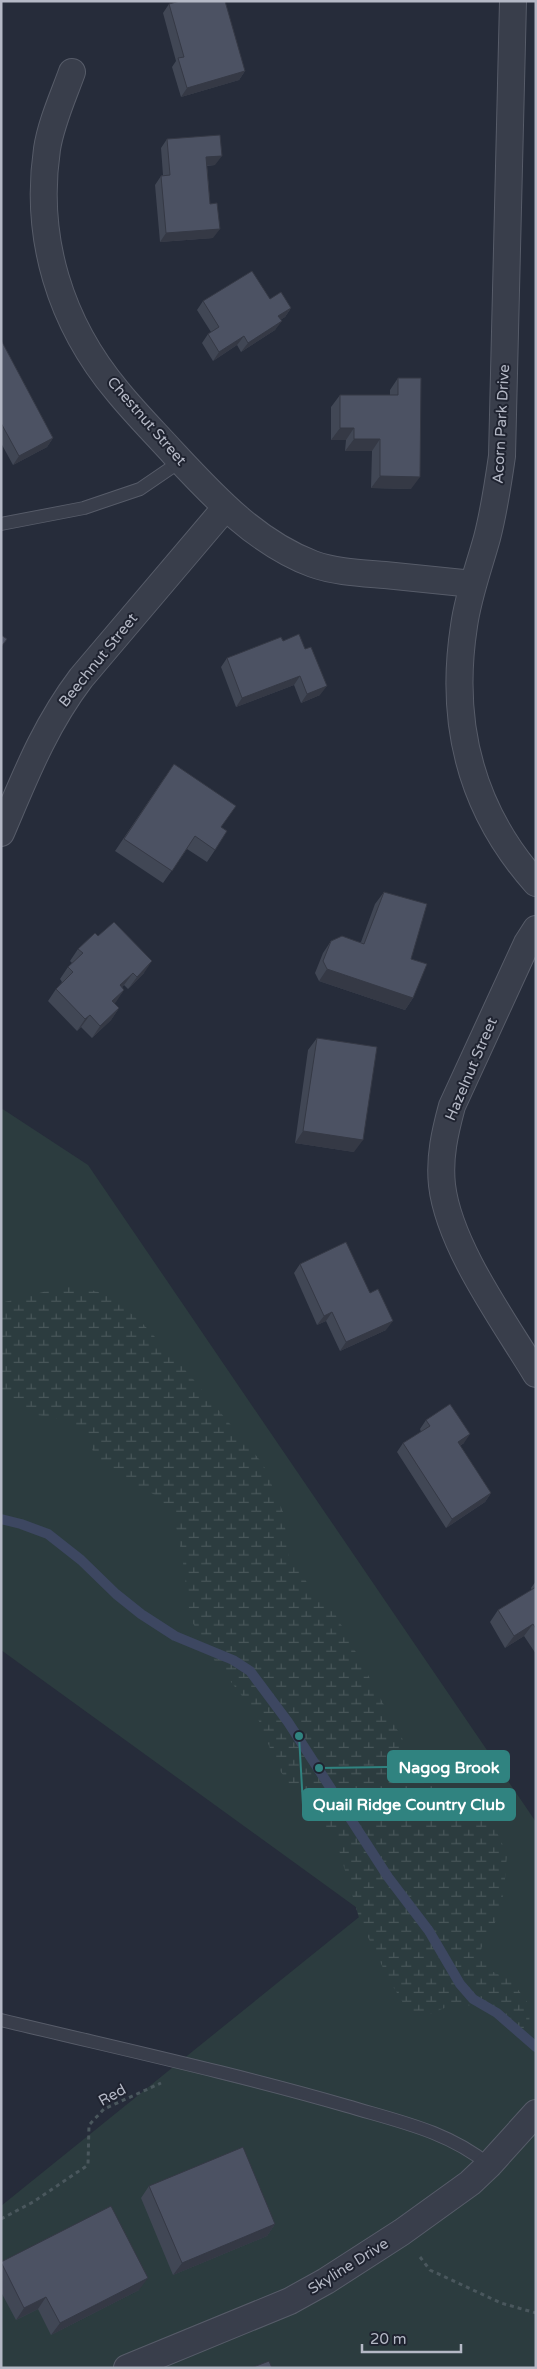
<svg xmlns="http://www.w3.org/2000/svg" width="537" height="2369" font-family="'Varela Round',sans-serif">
<defs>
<pattern id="wetland-marsh" width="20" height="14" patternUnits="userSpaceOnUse" patternTransform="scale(1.25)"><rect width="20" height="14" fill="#2c3c3f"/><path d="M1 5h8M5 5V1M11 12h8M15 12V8" fill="none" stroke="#485659"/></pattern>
</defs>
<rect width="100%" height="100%" fill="#262c3a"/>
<!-- grass -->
<path fill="#2c3c3f" d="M1,1108L88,1165L536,1822V2368H1V2206L364,1913L1,1650Z"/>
<!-- wetland -->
<path fill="url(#wetland-marsh)" d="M70,1285L111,1295L144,1325L188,1373L263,1464L283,1512L289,1556L312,1590L336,1615L400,1735L430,1783L454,1803L479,1811L495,1828L507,1854L504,1892L497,1919L483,1942L480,1954L491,1971L511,1980L530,2006L529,2026L518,2038L475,2006L454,2004L425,2016L406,2008L388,1978L360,1921L336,1840L305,1806L278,1768L256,1714L214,1660L190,1618L182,1555L174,1517L155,1495L124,1479L97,1460L83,1429L67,1420L31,1414L6,1397L1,1387V1303Z"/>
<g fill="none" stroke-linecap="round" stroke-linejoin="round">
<!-- stream -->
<path stroke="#3d4761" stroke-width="10" d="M1,1519L21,1524L48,1534L81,1560L116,1594L141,1614L175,1636L233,1660L250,1671L288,1722L388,1877L429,1931L460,1984L473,1999L497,2013L536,2047"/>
<!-- lane casing -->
<g stroke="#575c69" stroke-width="14">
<path id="lane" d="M1,524L84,508L140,489L181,461
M1,2020C117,2048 233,2073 347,2106C397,2121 448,2131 489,2165"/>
</g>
<!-- street casing -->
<g stroke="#575c69" stroke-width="28">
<path id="street" d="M513,1L502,456C498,484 494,511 487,538C479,567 468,596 464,626C449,723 470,809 536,883
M72,72C63,97 51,123 47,149C34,238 60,323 118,392C136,414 156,434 175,455C215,498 257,543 313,564C335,572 361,573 385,575C414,578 443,581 473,584
M1,833C25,777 44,727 81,678L226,507
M536,929L527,943L452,1106C445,1132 439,1157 442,1185C449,1246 504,1321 536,1374
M127,2368L290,2301L326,2281L402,2232L470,2183L489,2165L536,2113"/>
</g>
<!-- path -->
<path stroke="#4a575d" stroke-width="3" stroke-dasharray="4 4" stroke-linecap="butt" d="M1,2219L33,2202L88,2165L89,2125L104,2109L161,2083
M420,2257L430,2270L501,2303L536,2313"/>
<!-- lane -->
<use href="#lane" stroke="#393e4b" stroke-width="12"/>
<!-- street -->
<use href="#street" stroke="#393e4b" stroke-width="26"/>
</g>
<!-- wall -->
<path fill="#414755" d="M169,4L245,71L239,80L181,97L172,67L176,61L163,13Z
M167,139L215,165L207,166L213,238L160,242L155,185L161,176L163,175L161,148Z
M270,299L291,308L285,317L280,320L275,330L241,352L237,345L213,361L202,343L208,334L211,332L197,310L203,301Z
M1,340L53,438L47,447L13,465L1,443Z
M398,378L411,489L371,488L372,451H345L346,440H331V407L340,395H390V390Z
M283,641L320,695L301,703L294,685L236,707L221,667L227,658Z
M165,777L221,827L215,850L207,862L187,849L163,883L115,851Z
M384,892L411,959L413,998L405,1010L319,981L315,973L323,953L331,941L361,942L375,904Z
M78,949L144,973L128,989L124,985L122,987L124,990L114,1003L119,1008L111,1020L92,1038L81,1027L77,1031L48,1001L56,989L62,982L60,979L68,967L72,963L70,961Z
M317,1038L354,1152L295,1143L308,1050Z
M300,1264L386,1330L340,1351L326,1321L317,1325L294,1273Z
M426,1420L464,1443L460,1446L491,1493L485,1502L446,1528L397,1452L403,1443L421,1432L420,1429Z
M536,1581V1654L524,1636L505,1648L490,1622L498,1610L532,1590L531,1588Z
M149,2186L275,2224L267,2236L173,2275L141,2198Z
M1,2262L139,2290L51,2335L38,2309L16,2320L1,2292Z"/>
<!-- shaded-wall -->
<path fill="#353945" d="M245,71L239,80L181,97L187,88Z
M222,156L215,165L200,166L206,157Z
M220,229L213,238L160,242L166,233Z
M291,308L285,317L272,325L278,316Z
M282,321L275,330L241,352L248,343Z
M244,336L237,345L213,361L219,352Z
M340,428H354L346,440H331Z
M53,438L47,447L13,465L19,456Z
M354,439H380L372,451H345Z
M380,476L420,477L411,489L371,488Z
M300,676L294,685L236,707L242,698Z
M327,686L320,695L301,703L307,694Z
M152,961L144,973L128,989L137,977Z
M327,969L413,998L405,1010L319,981Z
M133,973L124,985L111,997L120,985Z
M124,990L116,1002L104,1013L112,1001Z
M119,1008L111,1020L92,1038L100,1026Z
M90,1015L81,1027L77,1031L85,1019Z
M303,1131L363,1140L354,1152L295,1143Z
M332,1312L326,1321L317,1325L324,1316Z
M393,1321L386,1330L340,1351L346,1342Z
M470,1434L464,1443L452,1451L458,1442Z
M491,1493L485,1502L446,1528L452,1519Z
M533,1624L524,1636L505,1648L514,1636Z
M275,2224L267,2236L173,2275L182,2263Z
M148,2278L139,2290L51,2335L60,2323Z
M46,2297L38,2309L16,2320L24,2308Z"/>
<!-- building -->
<path fill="#4c5263" stroke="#353945" d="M180,1H225L245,71L187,88L178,58L184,57L169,4Z
M220,135L222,156L206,157L210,204L217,203L220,229L166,233L161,176L170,175L167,139Z
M252,271L270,299L281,292L291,308L278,316L282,321L248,343L244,336L219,352L208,334L219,327L203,301Z
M1,340L53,438L19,456L1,423Z
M398,378H421L420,477L380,476V439H354V428H340V395H398Z
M299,634L305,649L311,647L327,686L307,694L300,676L242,698L227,658L281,637L283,641Z
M1,635L7,639L1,647Z
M174,764L236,806L221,827L227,831L215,850L195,836L172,871L124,839Z
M384,892L427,904L411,959L427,964L413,998L327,969L323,961L331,941L342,936L364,944Z
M114,922L152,961L137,977L133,973L120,985L124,990L112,1001L119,1008L100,1026L90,1015L85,1019L56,989L73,972L68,967L83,953L78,949L95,933L98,936Z
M317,1038L377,1047L363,1140L303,1131Z
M346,1242L370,1293L378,1289L393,1321L346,1342L332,1312L324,1316L300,1264Z
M450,1404L470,1434L458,1442L491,1493L452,1519L403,1443L430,1426L426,1420Z
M536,1587V1629L533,1624L514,1636L498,1610Z
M243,2147L275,2224L182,2263L149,2186Z
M111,2206L148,2278L60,2323L46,2297L24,2308L1,2262Z
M269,2361L272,2368H251Z"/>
<g text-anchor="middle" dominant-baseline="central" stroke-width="4" stroke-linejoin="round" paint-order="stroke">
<!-- street labels -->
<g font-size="15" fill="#b5b9c6" stroke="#1f2330">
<text transform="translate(147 421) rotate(49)">Chestnut Street</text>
<text transform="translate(501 424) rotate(-87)">Acorn Park Drive</text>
<text transform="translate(98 660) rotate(-51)">Beechnut Street</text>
<text transform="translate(471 1069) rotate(-67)">Hazelnut Street</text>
<text transform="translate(112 2095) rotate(-29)">Red</text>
<text transform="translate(348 2266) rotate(-32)">Skyline Drive</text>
</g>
</g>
<!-- callouts -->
<path fill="none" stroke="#308380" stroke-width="2" d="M319 1768L388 1767M299 1736L303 1805"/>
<g fill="#308380" stroke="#1f2330" stroke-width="2">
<circle cx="319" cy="1768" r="5"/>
<circle cx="299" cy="1736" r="5"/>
</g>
<g fill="#308380" stroke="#308380" stroke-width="2">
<rect x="388" y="1751" width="121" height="31" rx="5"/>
<rect x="303" y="1789" width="212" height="31" rx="5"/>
</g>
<g font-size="16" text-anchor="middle" font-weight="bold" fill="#fff">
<text x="449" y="1773">Nagog Brook</text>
<text x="409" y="1810">Quail Ridge Country Club</text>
</g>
<!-- border -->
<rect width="537" height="2369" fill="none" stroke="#b5b9c6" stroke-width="5"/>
<!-- scale -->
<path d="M362 2344v8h99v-8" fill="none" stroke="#b5b9c6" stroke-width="2.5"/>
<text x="370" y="2344" font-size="15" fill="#b5b9c6" stroke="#1f2330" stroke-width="4" paint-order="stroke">20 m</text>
</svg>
